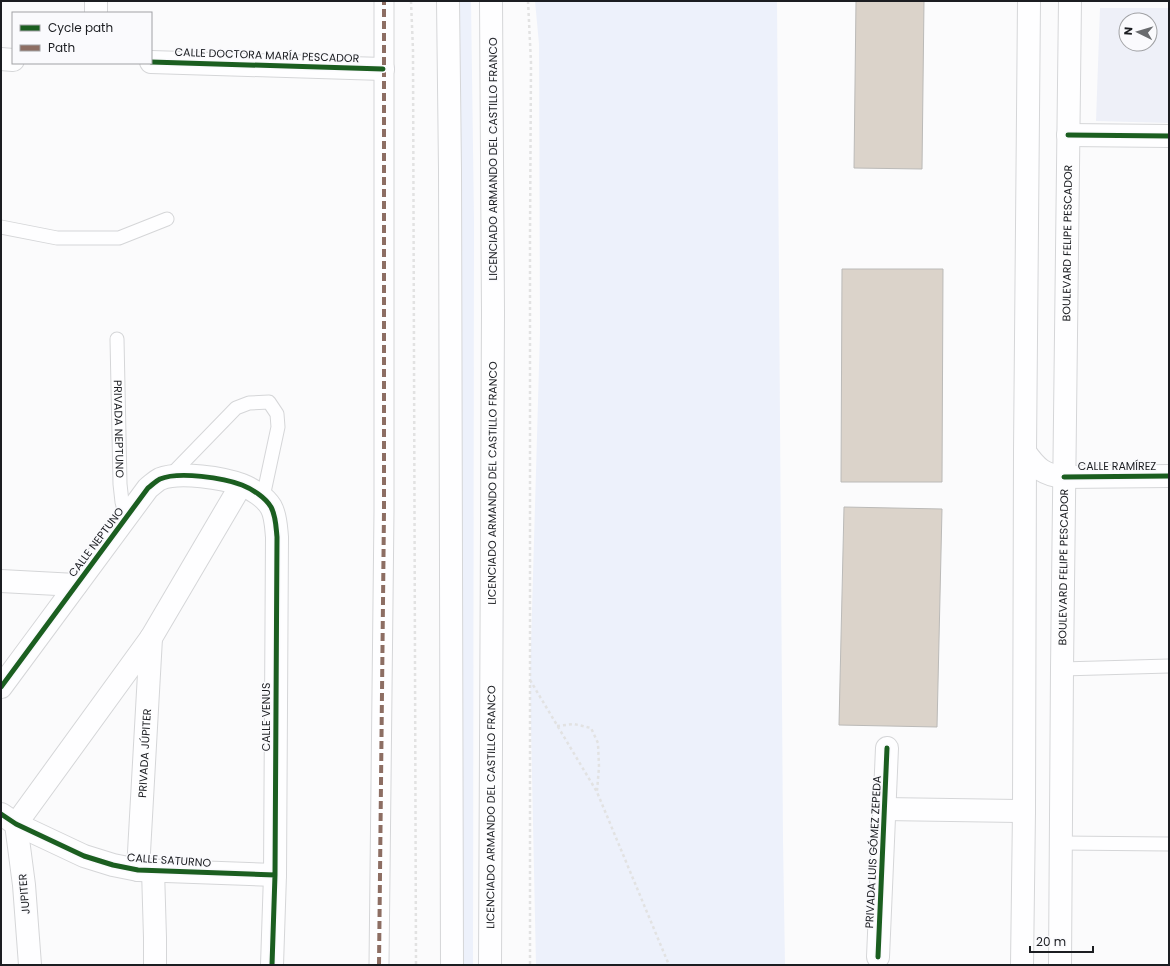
<svg xmlns="http://www.w3.org/2000/svg" width="1170" height="966" font-family="Poppins,sans-serif">
<rect width="100%" height="100%" fill="#fbfbfc"/>
<!-- built -->
<path fill="#eef0f8" fill-rule="evenodd" d="M1100,8H1169V123L1096,121ZM1126,20H1150V44H1126Z"/>
<!-- green -->
<path fill="#edf1fb" d="M458,1H471L474,221L473,965H461Z
M535,1H777L783,840L785,965H536L530,680L540,332L539,44Z"/>
<!-- building -->
<path fill="#dbd3ca" stroke="#bbbab8" d="M856,1H924L922,169L854,168Z
M842,269H943L942,482H841Z
M844,507L942,509L937,727L839,725Z"/>
<g fill="none" stroke-linecap="round" stroke-linejoin="round">
<!-- service casing -->
<g stroke="#d5d6d8" stroke-width="15">
<g id="service">
<path d="M1,227L57,238H119L167,219"/>
<path id="s1" d="M117,339L120,484L122,502L126,518"/>
<path d="M170,476L236,408L249,403L269,402L277,414L278,427L263,497"/>
<path d="M1062,669L1169,666"/>
<path d="M1061,843L1169,844"/>
</g>
</g>
<!-- pedestrian casing -->
<g stroke="#d5d6d8" stroke-width="21">
<path id="pedestrian" d="M379,965L384,511V1"/>
</g>
<!-- minor casing -->
<g stroke="#d5d6d8" stroke-width="24">
<g id="minor">
<path d="M96,1V13"/>
<path d="M1,59L13,60"/>
<path d="M151,62L383,69"/>
<path d="M1068,135L1169,136"/>
<path d="M1064,477L1169,476"/>
<path d="M1,581L76,585"/>
<path d="M1,687L148,488C152,485 156,481 160,479C179,471 224,478 242,485C252,489 265,497 271,507C276,516 276,527 277,537L275,875L272,965"/>
<path d="M884,809L1024,811"/>
<path d="M1,814L16,824L84,856L113,865L138,870L275,875"/>
<path id="s2" d="M138,870L151,638"/>
<path d="M153,870L155,938V965"/>
<path d="M878,957L887,748"/>
<path d="M30,965L24,885L16,824L151,638L241,485"/>
</g>
</g>
<!-- primary casing -->
<g stroke="#d5d6d8" stroke-width="24">
<g id="primary">
<path d="M448,1L450,170L452,965"/>
<path d="M1025,452C1037,469 1044,475 1064,477"/>
<path id="s3" d="M490,965L493,313L491,1"/>
<path d="M1022,965L1024,811L1025,452L1029,1"/>
<path id="s4" d="M1060,965L1062,669L1070,1"/>
</g>
</g>
<!-- path -->
<path stroke="#e2e2e2" stroke-width="2.5" stroke-dasharray="3 3" stroke-linecap="butt" d="M411,1L413,50L416,965
M528,1L531,63L530,237V965
M530,680L597,792L669,965
M557,726L574,724L591,728L598,743L599,767L597,791"/>
<!-- service -->
<use href="#service" stroke="#fefeff" stroke-width="13"/>
<!-- pedestrian -->
<use href="#pedestrian" stroke="#fefeff" stroke-width="19"/>
<!-- minor -->
<use href="#minor" stroke="#fefeff" stroke-width="22"/>
<!-- primary -->
<use href="#primary" stroke="#fefeff" stroke-width="22"/>
<!-- quiet -->
<path stroke="#8d6e63" stroke-width="4" stroke-dasharray="8 4" stroke-linecap="butt" d="M379,965L384,511V1"/>
<!-- cycleway casing -->
<g stroke="#fafafd" stroke-width="8">
<path id="cycleway" d="M151,62L383,69
M1068,135L1169,136
M1064,477L1169,476
M1,687L148,488C152,485 156,481 160,479C179,471 224,478 242,485C252,489 265,497 271,507C276,516 276,527 277,537L275,875L272,965
M1,814L16,824L84,856L113,865L138,870L275,875
M878,957L887,748"/>
</g>
<!-- cycleway -->
<use href="#cycleway" stroke="#1b5e20" stroke-width="5"/>
</g>
<g text-anchor="middle" dominant-baseline="central" stroke-width="3" stroke-linejoin="round" paint-order="stroke">
<!-- street labels -->
<g font-size="11" fill="#1b1d21" stroke="#fafafd">
<text transform="translate(267 55) rotate(2)">CALLE DOCTORA MARÍA PESCADOR</text>
<text transform="translate(493 159) rotate(-90)">LICENCIADO ARMANDO DEL CASTILLO FRANCO</text>
<text stroke="none"><textPath href="#s4" startOffset="722">BOULEVARD FELIPE PESCADOR</textPath></text>
<text stroke="none"><textPath href="#s1" startOffset="90">PRIVADA NEPTUNO</textPath></text>
<text x="1117" y="466">CALLE RAMÍREZ</text>
<text stroke="none"><textPath href="#s3" startOffset="482">LICENCIADO ARMANDO DEL CASTILLO FRANCO</textPath></text>
<text transform="translate(96 542) rotate(-53)">CALLE NEPTUNO</text>
<text stroke="none"><textPath href="#s4" startOffset="398">BOULEVARD FELIPE PESCADOR</textPath></text>
<text transform="translate(266 717) rotate(-90)">CALLE VENUS</text>
<text stroke="none"><textPath href="#s2" startOffset="117">PRIVADA JÚPITER</textPath></text>
<text stroke="none"><textPath href="#s3" startOffset="158">LICENCIADO ARMANDO DEL CASTILLO FRANCO</textPath></text>
<text transform="translate(873 852) rotate(-87)">PRIVADA LUIS GÓMEZ ZEPEDA</text>
<text transform="translate(169 860) rotate(4)">CALLE SATURNO</text>
<text transform="translate(24 894) rotate(-95)">JUPITER</text>
</g>
</g>
<!-- border -->
<rect width="1170" height="966" fill="none" stroke="#1b1d21" stroke-width="4"/>
<!-- legend -->
<rect x="12" y="12" width="140" height="52" fill="#fafafd" stroke="#a1a2a5"/>
<rect x="20" y="25" width="20" height="6" fill="#1b5e20" stroke="#a1a2a5"/>
<text x="48" y="32" font-size="12" fill="#1b1d21">Cycle path</text>
<rect x="20" y="45" width="20" height="6" fill="#8d6e63" stroke="#a1a2a5"/>
<text x="48" y="52" font-size="12" fill="#1b1d21">Path</text>
<!-- north arrow -->
<g transform="translate(1138 32) rotate(275)"><circle r="19" fill="#fafafd" stroke="#a1a2a5"/>
<path d="M0-3L7 15L0 10L-7 15Z" fill="#696b6e"/>
<text y="-6" font-size="11" font-weight="bold" text-anchor="middle" fill="#1b1d21">N</text>
</g>
<!-- scale -->
<path d="M1030 946v6h63v-6" fill="none" stroke="#1b1d21" stroke-width="2"/>
<text x="1036" y="946" font-size="12" fill="#1b1d21" stroke="#fafafd" stroke-width="3" paint-order="stroke">20 m</text>
</svg>
